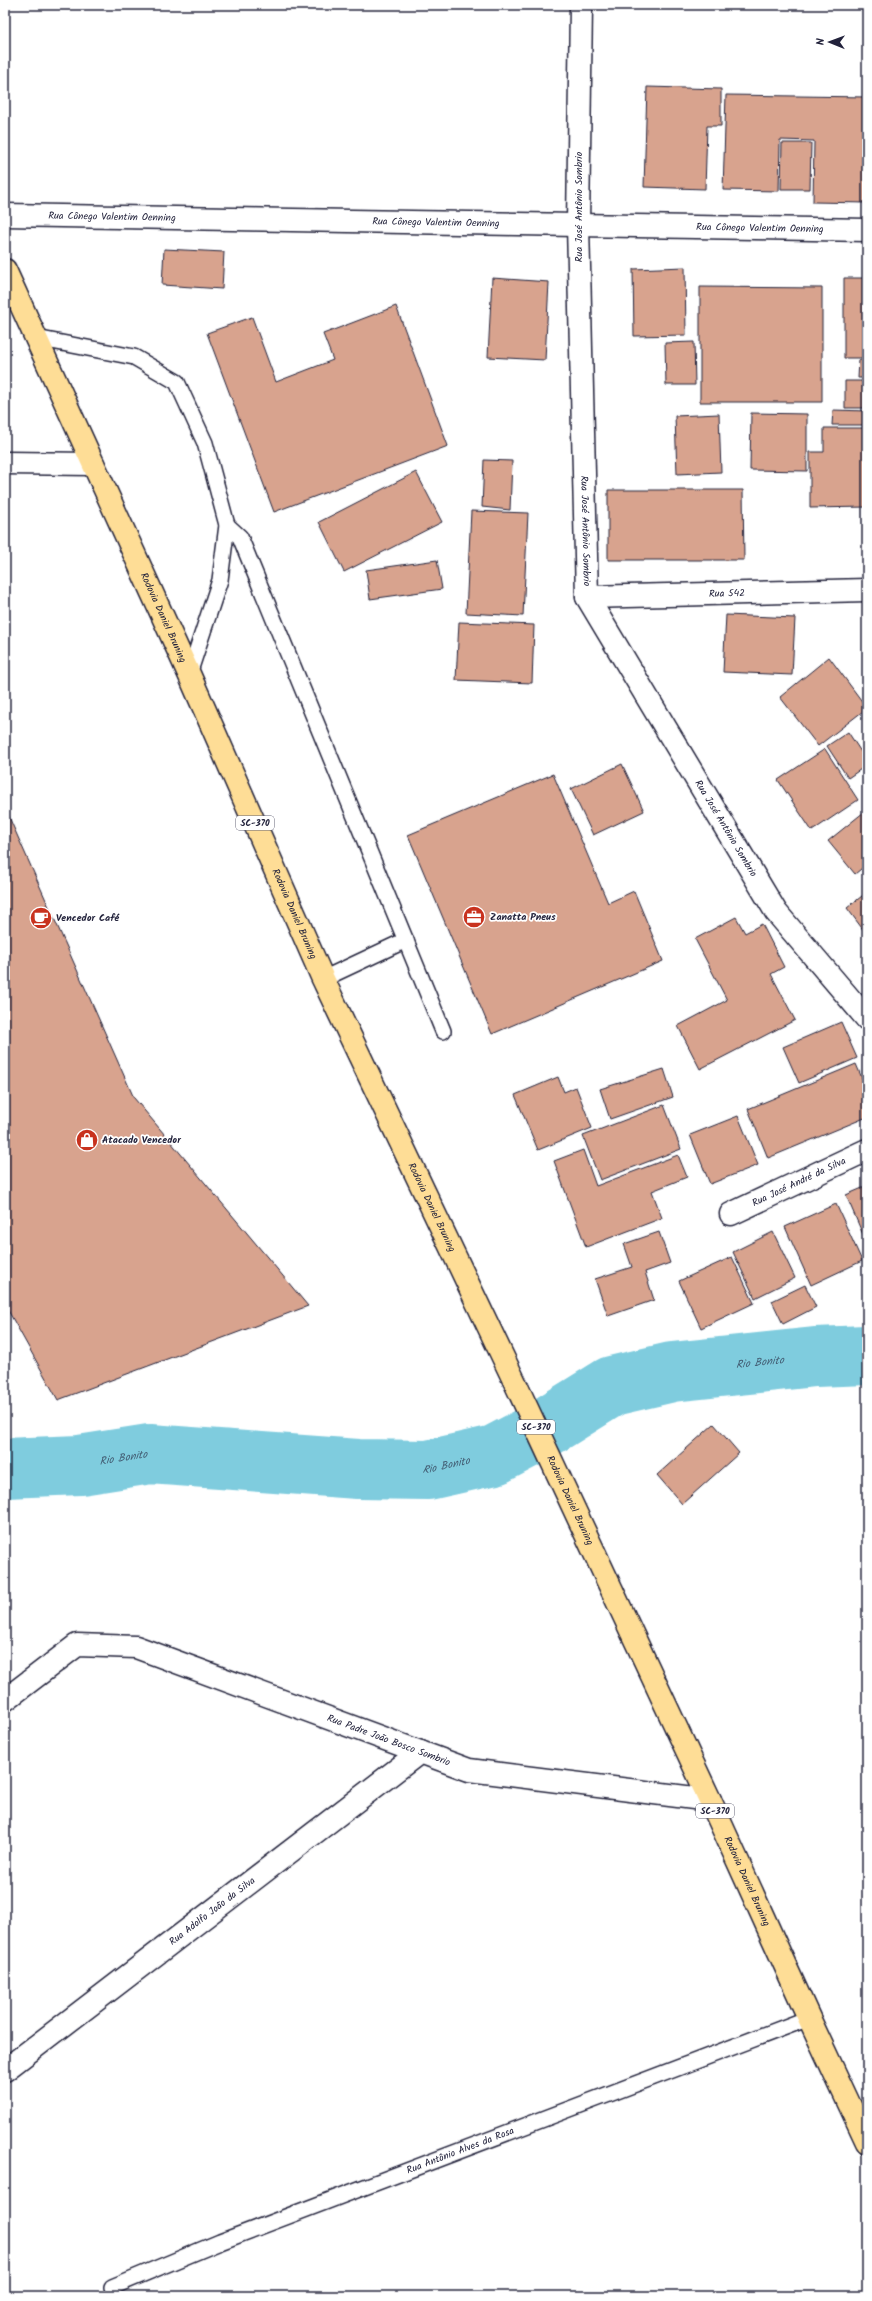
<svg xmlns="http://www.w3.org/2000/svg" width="872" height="2301" font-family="Kalam,sans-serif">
<rect width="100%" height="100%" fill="#fff"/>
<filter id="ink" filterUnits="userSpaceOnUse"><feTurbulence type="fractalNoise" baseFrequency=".025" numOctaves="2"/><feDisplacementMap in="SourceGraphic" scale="8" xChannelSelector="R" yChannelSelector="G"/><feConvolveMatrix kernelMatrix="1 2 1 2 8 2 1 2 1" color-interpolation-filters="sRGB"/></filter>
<g filter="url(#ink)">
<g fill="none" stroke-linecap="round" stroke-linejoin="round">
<!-- river -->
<path stroke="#7fccde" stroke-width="60" id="s1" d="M5,1468L80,1465L150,1454L358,1469L428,1470L495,1455L535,1434L612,1386L672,1372L815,1357L867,1355"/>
</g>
<!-- building -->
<path fill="#d8a38e" stroke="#22223b" d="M647,87L721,89V126H707L705,189L644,187Z
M726,95L867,97V203L813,202L814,141L780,140L779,191L723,190Z
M782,143H811L810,189H781Z
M164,249L224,252L222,289L162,285Z
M685,267L686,335L634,336L633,269Z
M492,278L549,282L545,360L488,357Z
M844,278H867V358H844Z
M700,287L822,288V402H700Z
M396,306L448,446L274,512L207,333L252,317L276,382L333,360L323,334Z
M694,342L695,385H666L665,343Z
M859,360H867V378H858Z
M845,381H867V408H845Z
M833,410L867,411V425H832Z
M751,413L807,414V471L750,470Z
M719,414L721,472L677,474L675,416Z
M824,428H867V507L810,508V452H824Z
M484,460L512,461L510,510L482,507Z
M416,472L442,522L344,572L319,522Z
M608,490H743L744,560H608Z
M471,511L528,513L523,616L466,613Z
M437,560L442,589L370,599L366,570Z
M726,615L795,618L792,675L723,672Z
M459,622L534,625L532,683L456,680Z
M829,657L867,708L818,746L780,697Z
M848,732L867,761V765L848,778L827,746Z
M825,749L858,800L812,831L778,780Z
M622,764L644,811L593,835L571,789Z
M553,774L608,903L634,891L663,961L492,1034L408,835Z
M5,808L134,1098L308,1306L58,1400L5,1305Z
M864,812L867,816V864L855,874L828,841Z
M867,892V935L847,908Z
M736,917L745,933L762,924L784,967L771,974L795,1020L700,1069L678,1026L727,1000L695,939Z
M841,1022L857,1058L799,1083L783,1047Z
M856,1064L867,1090V1117L768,1158L748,1109Z
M664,1069L673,1097L610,1119L600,1089Z
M558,1077L564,1092L576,1087L592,1128L538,1150L515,1095Z
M664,1105L681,1149L600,1180L583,1136Z
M738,1116L758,1165L710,1184L690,1135Z
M583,1150L596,1186L678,1155L687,1177L652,1191L662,1218L586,1247L554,1161Z
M867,1186V1244L846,1195Z
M836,1204L862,1261L811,1285L785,1227Z
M659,1232L670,1263L645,1272L654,1300L608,1316L595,1279L632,1267L624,1244Z
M773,1232L795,1278L755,1298L733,1252Z
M732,1257L754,1303L701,1328L679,1281Z
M805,1285L816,1307L783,1324L772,1301Z
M714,1424L739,1453L682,1504L657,1475Z"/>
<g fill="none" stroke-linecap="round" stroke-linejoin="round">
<!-- service casing -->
<g stroke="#22223b" stroke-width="18">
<g id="service">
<path d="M36,338L134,357L177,382L205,443L227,525L220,580L189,674"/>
<path d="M227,525L240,537L443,1031"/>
<path d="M323,979L406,940"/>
<path id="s2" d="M112,2287L220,2242L809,2018"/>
</g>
</g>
<!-- minor casing -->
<g stroke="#22223b" stroke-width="25">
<g id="minor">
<path id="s3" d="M581,5L578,225L587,597L776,912L867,1019"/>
<path id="s4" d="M5,215L867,230"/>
<path d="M5,463L93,464"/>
<path id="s5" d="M587,597L867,590"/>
<path id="s6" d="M731,1214L867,1150"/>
<path id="s7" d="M5,1700L77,1645L136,1647L469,1770L710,1800"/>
<path id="s8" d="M5,2070L420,1752"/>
</g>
</g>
<!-- primary casing -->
<g stroke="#22223b" stroke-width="25">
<g id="primary">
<path id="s9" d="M5,270L189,674L323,979L511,1374L710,1800L809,2018L867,2142"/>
</g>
</g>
<!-- service -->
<use href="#service" stroke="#fff" stroke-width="15"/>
<!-- minor -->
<use href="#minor" stroke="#fff" stroke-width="22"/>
<!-- primary -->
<use href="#primary" stroke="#fedd96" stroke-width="22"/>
</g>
</g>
<!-- icons -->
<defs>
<g id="office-disc" transform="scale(1.15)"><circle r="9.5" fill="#c8321e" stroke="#fff"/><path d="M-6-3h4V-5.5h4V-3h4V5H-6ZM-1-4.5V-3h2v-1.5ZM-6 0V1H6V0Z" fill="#fff"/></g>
<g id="cafe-disc" transform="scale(1.15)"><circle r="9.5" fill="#c8321e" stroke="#fff"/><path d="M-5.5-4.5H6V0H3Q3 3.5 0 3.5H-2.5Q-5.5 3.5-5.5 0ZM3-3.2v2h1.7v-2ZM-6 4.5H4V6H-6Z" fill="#fff"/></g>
<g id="shop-disc" transform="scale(1.15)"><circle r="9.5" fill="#c8321e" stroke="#fff"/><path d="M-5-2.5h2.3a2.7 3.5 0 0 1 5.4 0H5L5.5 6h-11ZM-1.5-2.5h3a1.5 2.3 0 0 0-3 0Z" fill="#fff"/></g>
</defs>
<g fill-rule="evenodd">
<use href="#office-disc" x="474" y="917"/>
<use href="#cafe-disc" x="41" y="918"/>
<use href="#shop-disc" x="87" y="1140"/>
</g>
<g text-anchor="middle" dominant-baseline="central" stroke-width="3.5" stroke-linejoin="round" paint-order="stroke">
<!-- shield labels -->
<g fill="#fff" stroke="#646476" stroke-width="1">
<rect x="236" y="816" width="38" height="14" rx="3"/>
<rect x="517" y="1420" width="38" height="14" rx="3"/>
<rect x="696" y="1804" width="38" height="14" rx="3"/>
</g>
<g font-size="9" font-weight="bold" fill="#22223b">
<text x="255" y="823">SC-370</text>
<text x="536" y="1427">SC-370</text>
<text x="715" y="1811">SC-370</text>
</g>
<!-- street labels -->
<g font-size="10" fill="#22223b" stroke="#fff">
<text transform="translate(579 207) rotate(-90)">Rua José Antônio Sombrio</text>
<text stroke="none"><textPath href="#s4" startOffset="107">Rua Cônego Valentim Oenning</textPath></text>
<text stroke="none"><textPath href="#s4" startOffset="431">Rua Cônego Valentim Oenning</textPath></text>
<text stroke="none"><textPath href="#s4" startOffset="755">Rua Cônego Valentim Oenning</textPath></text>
<text stroke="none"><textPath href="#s3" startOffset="526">Rua José Antônio Sombrio</textPath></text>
<text stroke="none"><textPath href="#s5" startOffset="140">Rua 542</textPath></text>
<text stroke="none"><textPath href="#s9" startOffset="382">Rodovia Daniel Bruning</textPath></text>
<text stroke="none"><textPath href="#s3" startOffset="862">Rua José Antônio Sombrio</textPath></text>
<text stroke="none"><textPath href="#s9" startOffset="706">Rodovia Daniel Bruning</textPath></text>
<text stroke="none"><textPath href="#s6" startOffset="75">Rua José André da Silva</textPath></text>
<text stroke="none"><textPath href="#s9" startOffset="1030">Rodovia Daniel Bruning</textPath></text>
<text stroke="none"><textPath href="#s9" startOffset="1354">Rodovia Daniel Bruning</textPath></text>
<text stroke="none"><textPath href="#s7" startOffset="419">Rua Padre João Bosco Sombrio</textPath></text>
<text stroke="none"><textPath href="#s9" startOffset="1774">Rodovia Daniel Bruning</textPath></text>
<text stroke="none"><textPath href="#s8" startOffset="261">Rua Adolfo João da Silva</textPath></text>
<text stroke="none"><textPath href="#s2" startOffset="374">Rua Antônio Alves da Rosa</textPath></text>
</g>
<!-- poi labels -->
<g font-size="10" font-weight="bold" fill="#22223b" stroke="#fff" text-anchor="start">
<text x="490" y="917">Zanatta Pneus</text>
<text x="56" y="918">Vencedor Café</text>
<text x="102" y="1140">Atacado Vencedor</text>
</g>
<!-- water labels -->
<g font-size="11" font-style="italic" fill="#435e74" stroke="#fff">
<text stroke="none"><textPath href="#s1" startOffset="779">Rio Bonito</textPath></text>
<text stroke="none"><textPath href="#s1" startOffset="119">Rio Bonito</textPath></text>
<text stroke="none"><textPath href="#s1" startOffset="443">Rio Bonito</textPath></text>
</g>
</g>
<!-- margin -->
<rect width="872" height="2301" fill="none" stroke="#fff" stroke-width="20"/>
<rect x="10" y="10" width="852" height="2281" fill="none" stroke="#22223b" stroke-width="1.5" filter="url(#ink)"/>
<!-- north arrow -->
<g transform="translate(830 42) rotate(271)" stroke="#ffffff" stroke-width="3" paint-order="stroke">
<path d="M0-3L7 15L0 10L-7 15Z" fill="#22223b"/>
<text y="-6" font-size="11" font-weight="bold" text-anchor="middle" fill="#22223b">N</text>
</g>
</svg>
